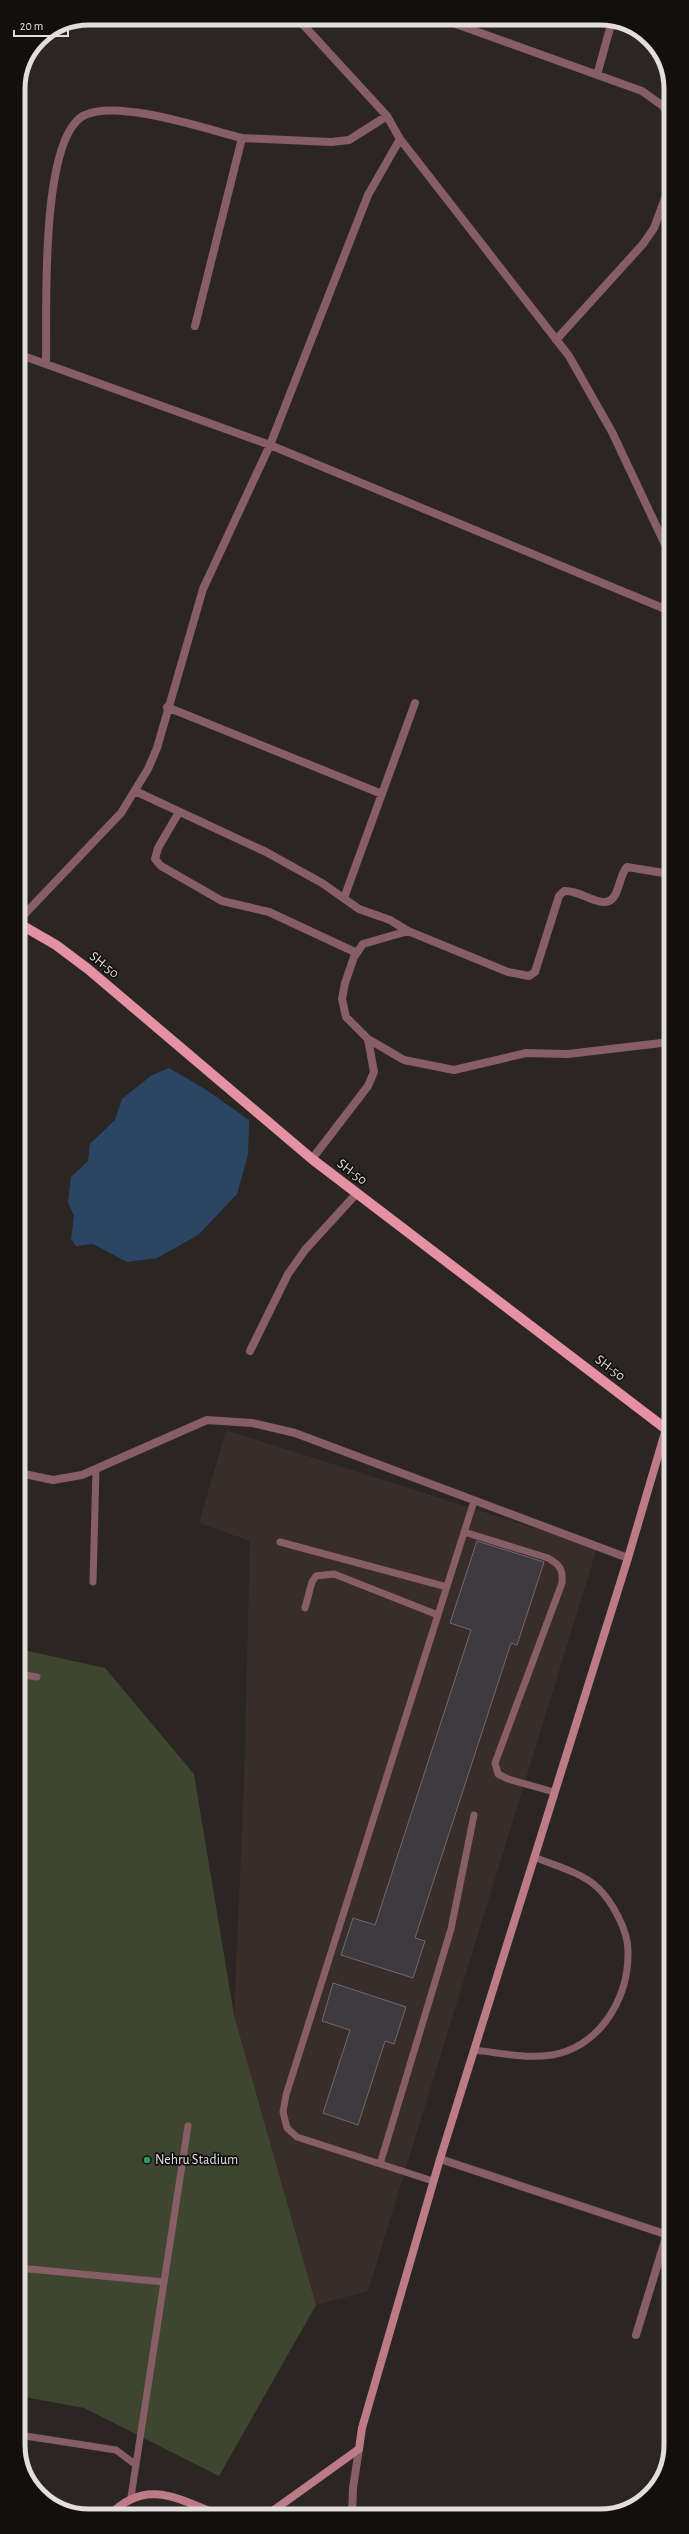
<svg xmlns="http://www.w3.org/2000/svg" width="689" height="2534" font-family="'Alegreya Sans',sans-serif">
<rect width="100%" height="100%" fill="#2b2624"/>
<!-- built -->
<path fill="#382d28" d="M226,1430L597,1548L368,2291L316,2305L234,2015L244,1783L250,1541L199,1523Z"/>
<!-- green -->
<path fill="#3f462f" d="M19,1649L105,1668L194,1774L234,2015L316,2305L219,2476L84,2408L19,2396Z"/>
<!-- water -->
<path fill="#2b4665" d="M169,1068L205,1089L249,1120L248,1155L237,1194L198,1235L157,1258L127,1262L93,1244L76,1246L71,1239L74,1216L68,1202L71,1177L88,1161L90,1144L115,1120L122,1099L152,1075Z"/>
<!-- building -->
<path fill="#3e3a3f" stroke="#6d6a6e" d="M477,1541L544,1562L517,1645L511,1643L415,1938L425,1941L413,1978L341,1955L353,1918L375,1925L471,1630L450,1623Z
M333,1983L406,2007L394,2044L385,2041L358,2125L323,2113L350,2030L322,2021Z"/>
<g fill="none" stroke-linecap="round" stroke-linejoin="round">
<!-- lane -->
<path stroke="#875d66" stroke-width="7" d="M464,1532L548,1558C560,1565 563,1569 562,1583L495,1763L498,1774L508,1779L554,1792
M280,1542L447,1587
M93,1582L96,1469
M305,1608L312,1582L316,1576L334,1574L438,1615
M19,1674L37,1677
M474,2050C503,2053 538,2062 567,2051C606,2036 629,1993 628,1951C628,1930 612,1901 597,1887C581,1872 553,1865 534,1857
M380,2164L451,1929L474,1815
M433,2181L297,2137L287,2128L283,2112L286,2095L474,1501
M19,2268L164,2282
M19,2435L116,2450L136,2465
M131,2497L188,2126"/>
<!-- street -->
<path stroke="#875d66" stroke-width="8" d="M297,18L387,116L400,139L569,356L612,432L670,555
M439,18L642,91L663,106L670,118
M597,75L612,21
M195,326L242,138L331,142L349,140L387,116
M556,340L643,244L654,228L670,185
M18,354L270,445L670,611
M46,363C47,316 39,136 85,115C118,99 206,129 242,138
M167,707L382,794
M135,791L266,852L322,883L359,909L390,920L408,931L363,944L354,957L345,983L342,999L346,1017L368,1039L374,1072L368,1086L312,1159
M179,812L158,848L155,859L161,866L222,901L269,912L357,953
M344,898L415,703
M18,921L121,813L148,769L157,748L203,589L270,445L368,195L400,139
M408,931L508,972L529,976L535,972L559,896L564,891C580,890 592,903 605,902C620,901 618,876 627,867L670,874
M368,1039L404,1060L454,1070L526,1053L568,1054L670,1042
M250,1351L288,1274L305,1250L357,1193
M19,1473L53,1480L82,1475L207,1420L252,1423L295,1433L628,1558
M440,2159L671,2236
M636,2335L667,2234
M352,2515L353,2488L359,2449"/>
<!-- secondary -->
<path stroke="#bd7b88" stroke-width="8" d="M267,2515L359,2449L362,2428L440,2159L628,1558L666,1429L670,1433
M109,2516C145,2477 179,2499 221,2516"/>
<!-- primary -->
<path stroke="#e691a3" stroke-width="10" d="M18,923L56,945L88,969L312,1159L666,1429L670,1418"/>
</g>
<!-- markers -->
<circle fill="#2e9e5b" stroke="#12100f" stroke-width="1.5" cx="147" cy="2160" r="4"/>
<g text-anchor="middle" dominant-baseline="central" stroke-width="3.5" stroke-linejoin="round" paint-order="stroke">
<!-- street labels -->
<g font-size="14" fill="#e1dedc" stroke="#12100f">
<text transform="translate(104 965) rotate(39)">SH-50</text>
<text transform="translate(352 1172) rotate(37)">SH-50</text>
<text transform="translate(610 1368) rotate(37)">SH-50</text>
</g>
<!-- poi labels -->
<g font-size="14" fill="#e1dedc" stroke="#12100f" text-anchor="start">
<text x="155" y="2160">Nehru Stadium</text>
</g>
</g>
<!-- crop -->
<path d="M0 0H689V2534H0ZM89 25H600A64 64 0 0 1 664 89V2445A64 64 0 0 1 600 2509H89A64 64 0 0 1 25 2445V89A64 64 0 0 1 89 25Z" fill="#12100f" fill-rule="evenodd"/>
<path fill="none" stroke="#e1dedc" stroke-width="5" d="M89 25H600A64 64 0 0 1 664 89V2445A64 64 0 0 1 600 2509H89A64 64 0 0 1 25 2445V89A64 64 0 0 1 89 25Z"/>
<!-- scale -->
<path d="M14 30v6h54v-6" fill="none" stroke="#e1dedc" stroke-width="2"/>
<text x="20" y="30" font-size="12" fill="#e1dedc" stroke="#12100f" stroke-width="3" paint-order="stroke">20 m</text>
</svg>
